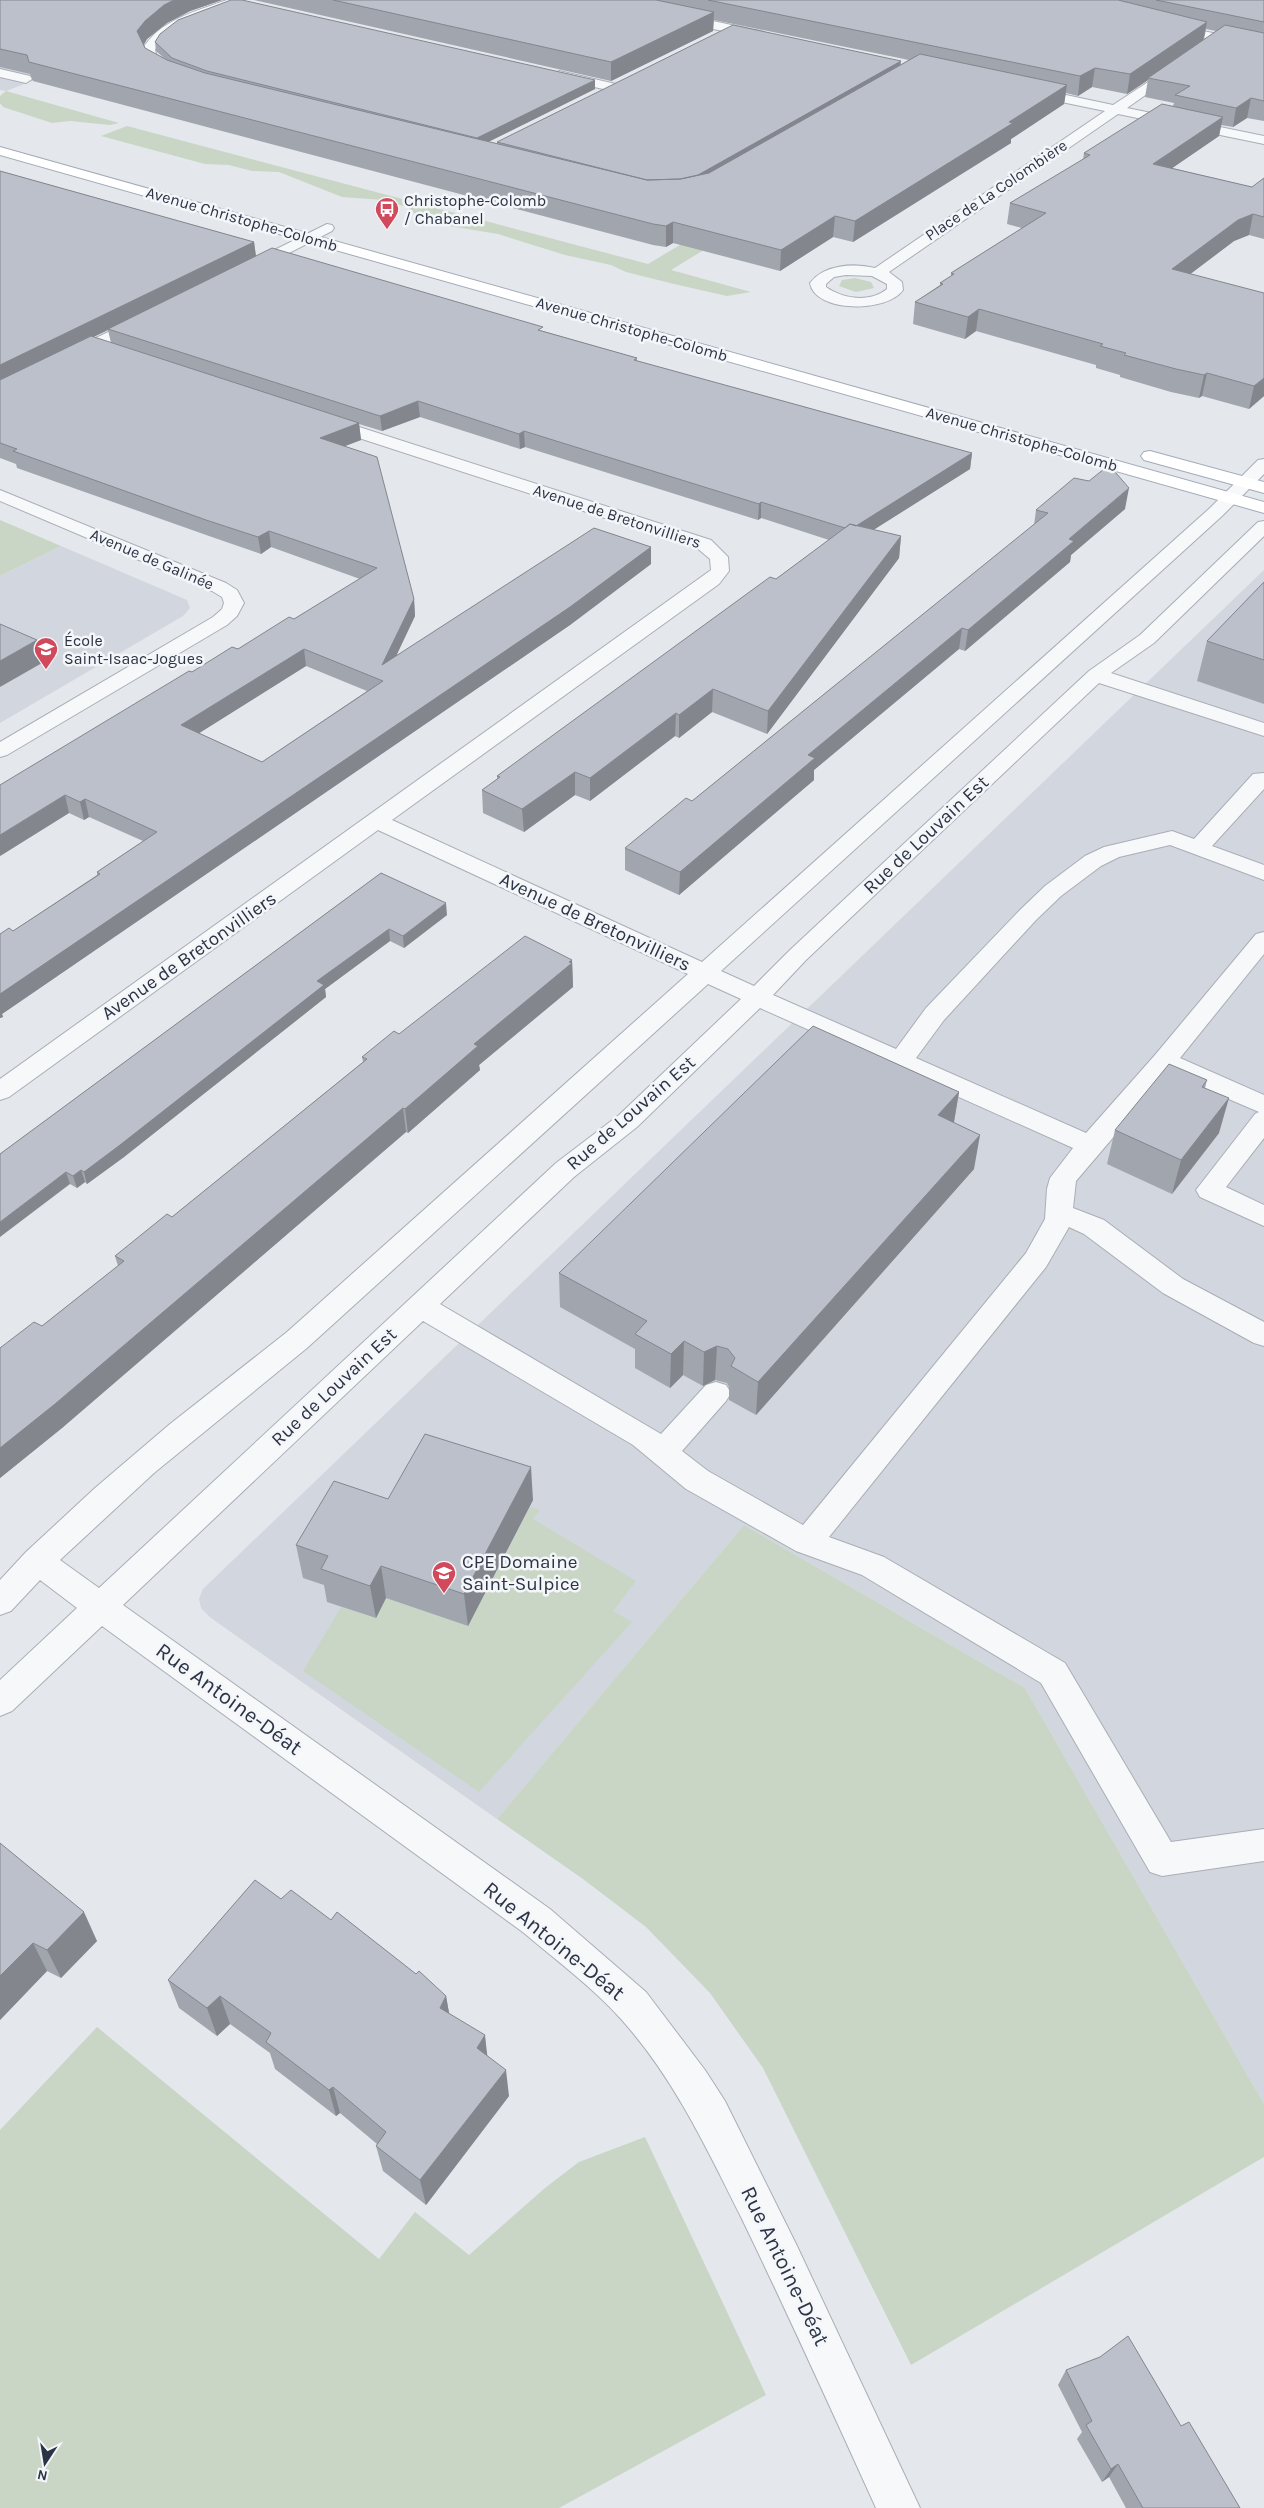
<svg xmlns="http://www.w3.org/2000/svg" width="1264" height="2508" font-family="Karla,sans-serif">
<rect width="100%" height="100%" fill="#e4e7ec"/>
<!-- built -->
<path fill="#d2d6de" d="M0,53L59,71L6,91L0,90Z
M61,546L187,600L190,608L183,616L0,723V576Z
M1264,570V2104L1025,1688L744,1525L497,1819L211,1618L201,1608L199,1599L203,1589Z"/>
<!-- green -->
<path fill="#c9d6c5" d="M6,91L119,123L110,125L70,121L52,123L3,107L0,103V96Z
M127,126L648,264L720,221H751L671,270L751,292L727,296L674,284L626,272L611,265L565,255L498,234L431,223L420,218L407,207L383,200L342,197L279,172L252,171L229,165L205,164L101,136Z
M855,278L871,282L874,288L856,292L839,286L842,280Z
M0,520L61,546L0,576Z
M530,1507L540,1510L533,1519L636,1581L613,1611L632,1622L479,1792L303,1671L341,1607L375,1618L386,1598L468,1626Z
M744,1525L1025,1688L1264,2104V2157L911,2365L763,2068L710,1993L646,1927L583,1879L497,1819Z
M97,2027L379,2259L415,2212L469,2255L545,2188L579,2162L645,2137L766,2395L559,2508H0V2130Z"/>
<g fill="none" stroke-linecap="round" stroke-linejoin="round">
<!-- minor casing -->
<g stroke="#a9aeb7" stroke-width="2">
<path id="minor" d="M227,0H244L172,31L159,41L155,50L158,61L175,72L177,75L175,78C160,82 147,63 142,50C159,20 196,11 227,0Z
M676,13L764,32L770,36L764,40L672,20L670,17Z
M1167,24L1264,43V51L1163,31V25Z
M1177,63L1183,67L1181,70L1127,108L1264,136V144L1118,114L889,272L902,282L903,290C887,313 815,313 810,283C824,264 854,263 875,268L1105,111L1023,94L1022,91L1023,88L1028,87L1113,105ZM846,275L872,276L887,284V289C870,303 843,299 826,287V284L834,277Z
M0,69L30,76L32,79L26,83L0,77Z
M559,71L616,84L618,87L612,91L555,78L553,75Z
M327,224L332,225L334,228L332,231L254,271L249,273L241,268L244,265Z
M143,315L149,317L151,320L149,323L75,360H63L61,357L63,354Z
M325,416L711,540L728,557L729,571L719,584L392,820L702,962L1210,508L1258,460L1264,459V474L1222,516L721,971L754,986L790,950L1089,671L1140,635L1258,522L1264,521V536L1154,643L1111,673L1264,723V736L1099,683L806,960L773,995L896,1049L926,1008L1020,910L1045,886L1085,856L1104,847L1172,831L1194,839L1253,774L1264,773V789L1212,846L1264,865V880L1170,845L1119,857L1101,866L1061,896L1036,920L944,1020L916,1058L1086,1133L1155,1055L1256,934L1264,932V954L1180,1058L1264,1095V1138L1226,1187L1264,1205V1226L1200,1197L1196,1190L1255,1114L1259,1112L1168,1073L1076,1181L1073,1208L1104,1220L1183,1279L1264,1322V1346L1254,1343L1163,1293L1084,1234L1069,1227L1046,1267L829,1537L884,1557L1065,1663L1171,1842L1264,1829V1861L1162,1876L1150,1872L1041,1683L862,1575L796,1551L686,1489L633,1445L423,1321L123,1605L550,1909L646,1992L705,2070L725,2101L797,2246L920,2508H876C832,2411 788,2314 742,2219C707,2149 674,2078 621,2019C592,1987 557,1961 524,1933L102,1626L12,1711L0,1716V1680L77,1608L40,1580L11,1611L0,1615V1580L26,1552L95,1488L170,1424L287,1332L688,974L378,830L9,1097L0,1100V1079L711,570L710,559L697,548L319,425L317,421L319,417ZM708,984L741,999L619,1115L556,1163L99,1588L60,1560L154,1473L307,1348ZM760,1008L1073,1148L1050,1178L1047,1189L1045,1219L1026,1253L803,1525L708,1471L682,1451L726,1401L731,1393L726,1385L716,1382L706,1385L661,1434L440,1304L574,1177L637,1127Z
M0,490L226,583L237,590L244,603L237,616L227,625L7,755L0,757V742L213,617L222,609L224,603L222,597L212,591L0,501Z"/>
</g>
<!-- major casing -->
<g stroke="#a3abb8" stroke-width="2">
<path id="major" d="M0,147L1264,502V513L0,155Z
M1150,451L1264,482V493L1144,460L1141,456L1144,452Z"/>
</g>
<!-- minor -->
<use href="#minor" fill="#f7f8fa" fill-rule="evenodd"/>
<!-- major -->
<use href="#major" fill="#fff" fill-rule="evenodd"/>
</g>
<!-- wall -->
<path fill="#a1a5ae" fill-rule="evenodd" d="M0,0H222L190,11L167,23L147,39L144,45L145,48L165,59L156,51L155,42L595,89L488,142L497,144V142L900,65L909,60L714,20L713,31L611,81L254,0H1264V121L1247,118L1233,127L1221,125L1219,136L1172,168L1252,187L1264,178V239L1249,235L1234,241L1190,274L1264,396L1249,409L1202,396L1199,398L1171,392L1120,377V375L1096,368V365L976,331L965,339L913,324L915,302L940,285V283L951,276V273L1022,228L1007,224L1010,203L1083,160L1084,153L1173,106L1174,103L1145,97L1148,80L1127,94L1092,87L1078,96L1066,93L1064,104L1011,139V143L853,242L833,237L780,271L673,243L666,247L653,245L33,81L30,74L0,67V68ZM1206,29L1216,31L1204,40Z
M0,171L254,242L256,256L543,331L637,358V361L972,453L970,469L873,530L901,536L899,558L767,734L712,712L679,738L675,736L590,801L575,795L524,832L483,813L482,790L497,779V776L776,579L829,540L761,518L758,520L525,447L520,449L420,417L382,431L359,424L361,440L344,446L414,599L415,616L396,655L651,564L570,625L2,1014L3,1017L0,1018V934L13,931L97,875V872L143,841L89,817L84,820L69,813L0,856L192,672L238,649L294,619L360,579L271,547L261,554L209,536L17,468L16,464L0,458ZM108,330L111,343L93,337ZM306,666L367,691L262,762L199,733Z
M1125,509L1071,555L1070,562L965,651L959,649L814,770V780L679,895L625,870V848L692,801L1034,525L1036,510Z
M1264,582V704L1197,681L1207,641Z
M381,873L447,915L404,948L390,941L325,989L326,997L124,1157L87,1184L85,1182L77,1188L70,1184L0,1154Z
M572,960L573,987L479,1065L480,1070L408,1133L406,1132L62,1428L0,1478V1348L42,1326L118,1266L115,1256L172,1217L363,1062L362,1057L399,1034Z
M1207,1080L1205,1088L1219,1133L1172,1194L1107,1164L1115,1130Z
M959,1092L954,1123L974,1169L756,1415L729,1400V1387L727,1383L715,1380L703,1386L683,1375L670,1388L635,1368V1349L560,1307L559,1273Z
M388,1499L533,1500L468,1626L386,1598L376,1618L327,1602L324,1585L303,1578L296,1545Z
M0,1843L97,1941L61,1978L47,1971L0,2020Z
M281,1899L331,1920L416,1974L446,1996L449,2013L487,2056L509,2096L426,2205L383,2171L376,2146L377,2144L340,2113L336,2116L275,2069L270,2053L230,2024L217,2036L179,2008L168,1980Z
M1066,2370L1181,2426L1240,2508H1126L1109,2477L1102,2482L1077,2439L1082,2432L1058,2385Z"/>
<!-- shaded-wall -->
<path fill="#83868d" d="M174,0H222L190,11L167,23L147,39L140,50L137,31L145,21L164,5Z
M714,12L713,31L611,81V62Z
M1207,22L1203,41L1148,78V80L1127,94L1130,74Z
M901,61L900,70L697,184L680,188V179Z
M1095,68L1092,87L1078,96L1080,76Z
M595,80V89L478,147L477,138Z
M1067,85L1064,104L1011,139V143L853,242L855,221Z
M1251,98L1247,118L1233,127L1236,108Z
M1223,117L1219,136L1149,184L1153,164Z
M1253,214L1249,235L1234,241L1168,291L1172,269L1238,220Z
M835,216L833,237L780,271L781,250Z
M673,222V243L666,247V226Z
M254,242L256,257L0,383V365Z
M979,309L976,331L965,339L968,317Z
M1207,373L1202,396L1199,398L1204,375Z
M1264,378V396L1249,409L1254,386Z
M418,401L420,417L382,431L380,416Z
M359,423L361,440L322,455L320,438Z
M524,431L525,447L520,449L519,434Z
M972,453L970,469L848,546L849,530Z
M1129,488L1125,509L1071,555L1070,562L965,651L968,630L1069,539Z
M761,502V518L758,520L759,504Z
M269,531L271,547L261,554L258,537Z
M901,536L899,558L767,734L768,711Z
M651,547V564L570,625L2,1014L3,1017L0,1018V994Z
M414,599L415,616L384,682L382,665Z
M962,628L959,649L814,770V780L679,895L680,872L808,755Z
M37,640L42,663L0,687V661Z
M304,649L306,666L185,742L181,725Z
M713,689L712,712L679,738V715Z
M676,713L675,736L590,801V778Z
M575,772V795L524,832L522,809Z
M65,795L69,813L0,856V835Z
M85,799L89,817L84,820L80,802Z
M446,903L447,915L404,948L403,936Z
M389,929L390,941L325,989L326,997L124,1157L87,1184L84,1172L317,981Z
M572,960L573,987L479,1065L480,1070L408,1133L405,1109L474,1044Z
M959,1092L953,1127L938,1115Z
M1229,1098L1219,1133L1172,1194L1181,1160Z
M403,1108L406,1132L62,1428L0,1478V1448Z
M980,1135L974,1169L756,1415L758,1382Z
M81,1170L85,1182L77,1188L73,1176Z
M66,1172L70,1184L0,1237V1222Z
M684,1341L683,1375L670,1388L671,1354Z
M717,1346L715,1380L703,1386L704,1352Z
M531,1467L533,1500L468,1626L464,1594Z
M381,1566L386,1598L376,1618L370,1586Z
M84,1912L97,1941L61,1978L47,1950Z
M33,1943L47,1971L0,2020V1976Z
M220,1996L230,2024L217,2036L207,2008Z
M446,1996L451,2024L440,2008Z
M485,2035L488,2062L477,2048Z
M506,2070L509,2096L426,2205L420,2180Z
M333,2087L340,2113L336,2116L329,2090Z
M1118,2464L1109,2477L1102,2482L1111,2469Z"/>
<!-- building -->
<path fill="#bbc0ca" stroke="#83868d" fill-rule="evenodd" d="M0,0H174L164,5L145,21L137,31L145,48L167,60L205,73L647,180L681,179L709,173L920,54L1067,85L1009,122L1013,123L855,221L835,216L781,250L673,222L666,226L653,224L29,62L27,55L0,49Z
M231,0H242L595,80L477,138L207,71L172,58L155,42L160,34L178,20Z
M333,0H656L714,12L611,62Z
M708,0H1118L1207,22L1130,74L1095,68L1080,76Z
M1156,0H1264V22Z
M733,25L901,61L698,175L680,179L647,180L497,142Z
M1225,25L1264,33V101L1251,98L1236,108L1175,95L1190,86L1148,78Z
M1162,104L1223,117L1153,164L1252,187L1264,178V217L1253,214L1238,220L1172,269L1264,293V378L1254,386L1207,373L1204,375L1176,369L1124,355L1126,353L1100,346L1103,344L979,309L968,317L915,302L943,284L940,283L954,274L951,273L1046,213L1010,203L1090,155L1084,153Z
M0,171L254,242L0,365Z
M272,248L543,327L538,330L637,358L634,360L972,453L856,526L850,524L845,528L761,502L759,504L524,431L519,434L418,401L380,416L108,329Z
M91,336L359,423L320,438L377,457L414,599L382,665L594,528L651,547L570,607L0,994V934L9,928L13,931L100,874L97,872L157,832L85,799L80,802L65,795L0,835V785L189,671L192,672L232,647L238,649L289,617L294,619L377,568L269,531L258,537L206,520L13,451L17,449L0,443V380ZM304,649L383,681L262,762L181,725Z
M1109,465L1129,488L1069,539L1074,541L968,630L962,628L808,755L815,758L680,872L625,848L686,798L692,801L1048,513L1036,510L1074,478L1089,481Z
M850,524L901,536L768,711L713,689L679,715L676,713L590,778L575,772L522,809L482,790L500,777L497,776L770,577L776,579Z
M1264,582V660L1207,641Z
M0,624L37,640L0,661Z
M381,873L446,903L403,936L389,929L317,981L324,985L120,1145L84,1172L81,1170L73,1176L66,1172L0,1222V1154Z
M525,936L572,960L569,962L572,963L474,1044L478,1046L405,1109L403,1108L55,1404L0,1448V1348L34,1322L42,1326L124,1261L115,1256L167,1214L172,1217L367,1059L362,1057L394,1031L399,1034Z
M813,1026L959,1092L938,1115L980,1135L758,1382L731,1366L735,1358L728,1349L717,1346L704,1352L684,1341L671,1354L635,1334L647,1321L559,1273Z
M1169,1064L1207,1080L1202,1087L1229,1098L1181,1160L1115,1130Z
M425,1434L531,1467L464,1594L381,1566L370,1586L321,1569L328,1556L296,1545L334,1481L388,1499Z
M0,1843L84,1912L47,1950L33,1943L0,1976Z
M255,1880L281,1899L291,1890L331,1920L337,1912L416,1974L419,1971L446,1996L440,2008L485,2035L477,2048L506,2070L420,2180L376,2146L386,2132L333,2087L329,2090L266,2042L271,2033L220,1996L207,2008L168,1980Z
M1128,2336L1181,2426L1189,2422L1240,2508H1143L1118,2464L1111,2469L1086,2425L1092,2421L1066,2370L1100,2357Z"/>
<!-- icons -->
<defs>
<g id="bus-pin" transform="scale(1.25)"><path d="M0 17L-7.5 6A9.5 9.5 0 1 1 7.5 6Z" fill="#d1495b" stroke="#f4f6f9"/><path d="M-5-6H5V4H4V6H2V4H-2V6H-4V4H-5ZM-3.5-4V0h7V-4ZM-3.5 1.2v1.5H-2V1.2ZM2 1.2v1.5H3.5V1.2Z" fill="#fff"/></g>
<g id="school-pin" transform="scale(1.25)"><path d="M0 17L-7.5 6A9.5 9.5 0 1 1 7.5 6Z" fill="#d1495b" stroke="#f4f6f9"/><path d="M0-5L7-2L0 1L-7-2ZM-4 1L0 2.5L4 1V4Q0 6-4 4Z" fill="#fff"/></g>
</defs>
<g fill-rule="evenodd">
<use href="#bus-pin" x="387" y="209"/>
<use href="#school-pin" x="46" y="649"/>
<use href="#school-pin" x="444" y="1573"/>
</g>
<g text-anchor="middle" dominant-baseline="central" stroke-width="5" stroke-linejoin="round" paint-order="stroke">
<!-- far-street labels -->
<g font-size="16" fill="#2b3445" stroke="#f4f6f9">
<text transform="translate(996 190) rotate(-34)">Place de La Colombière</text>
<text transform="translate(242 219) rotate(16)">Avenue Christophe-Colomb</text>
<text transform="translate(632 329) rotate(16)">Avenue Christophe-Colomb</text>
<text transform="translate(1022 439) rotate(16)">Avenue Christophe-Colomb</text>
<text transform="translate(617 516) rotate(18)">Avenue de Bretonvilliers</text>
<text transform="translate(152 559) rotate(23)">Avenue de Galinée</text>
</g>
<!-- far-poi labels -->
<g font-size="16" fill="#2b3445" stroke="#f4f6f9" text-anchor="start">
<text x="404" y="200">Christophe-Colomb<tspan x="404" dy="18">/ Chabanel</tspan></text>
<text x="64" y="640">École<tspan x="64" dy="18">Saint-Isaac-Jogues</tspan></text>
</g>
<!-- street labels -->
<g font-size="19" fill="#2b3445" stroke="#f4f6f9">
<text transform="translate(926 835) rotate(-43)">Rue de Louvain Est</text>
<text transform="translate(595 922) rotate(25)">Avenue de Bretonvilliers</text>
<text transform="translate(189 956) rotate(-35)">Avenue de Bretonvilliers</text>
<text transform="translate(631 1113) rotate(-41)">Rue de Louvain Est</text>
<text transform="translate(334 1387) rotate(-43)">Rue de Louvain Est</text>
</g>
<!-- poi labels -->
<g font-size="19" fill="#2b3445" stroke="#f4f6f9" text-anchor="start">
<text x="462" y="1562">CPE Domaine<tspan x="462" dy="22">Saint-Sulpice</tspan></text>
</g>
<!-- near-street labels -->
<g font-size="22" fill="#2b3445" stroke="#f4f6f9">
<text transform="translate(229 1699) rotate(36)">Rue Antoine-Déat</text>
<text transform="translate(554 1941) rotate(39)">Rue Antoine-Déat</text>
<text transform="translate(785 2266) rotate(64)">Rue Antoine-Déat</text>
</g>
</g>
<!-- north arrow -->
<g transform="translate(45 2463) rotate(192)" stroke="#f4f6f9" stroke-width="4" paint-order="stroke">
<path d="M0-4L9 19L0 12L-9 19Z" fill="#2b3445"/>
<text y="-8" font-size="14" font-weight="bold" text-anchor="middle" fill="#2b3445">N</text>
</g>
</svg>
